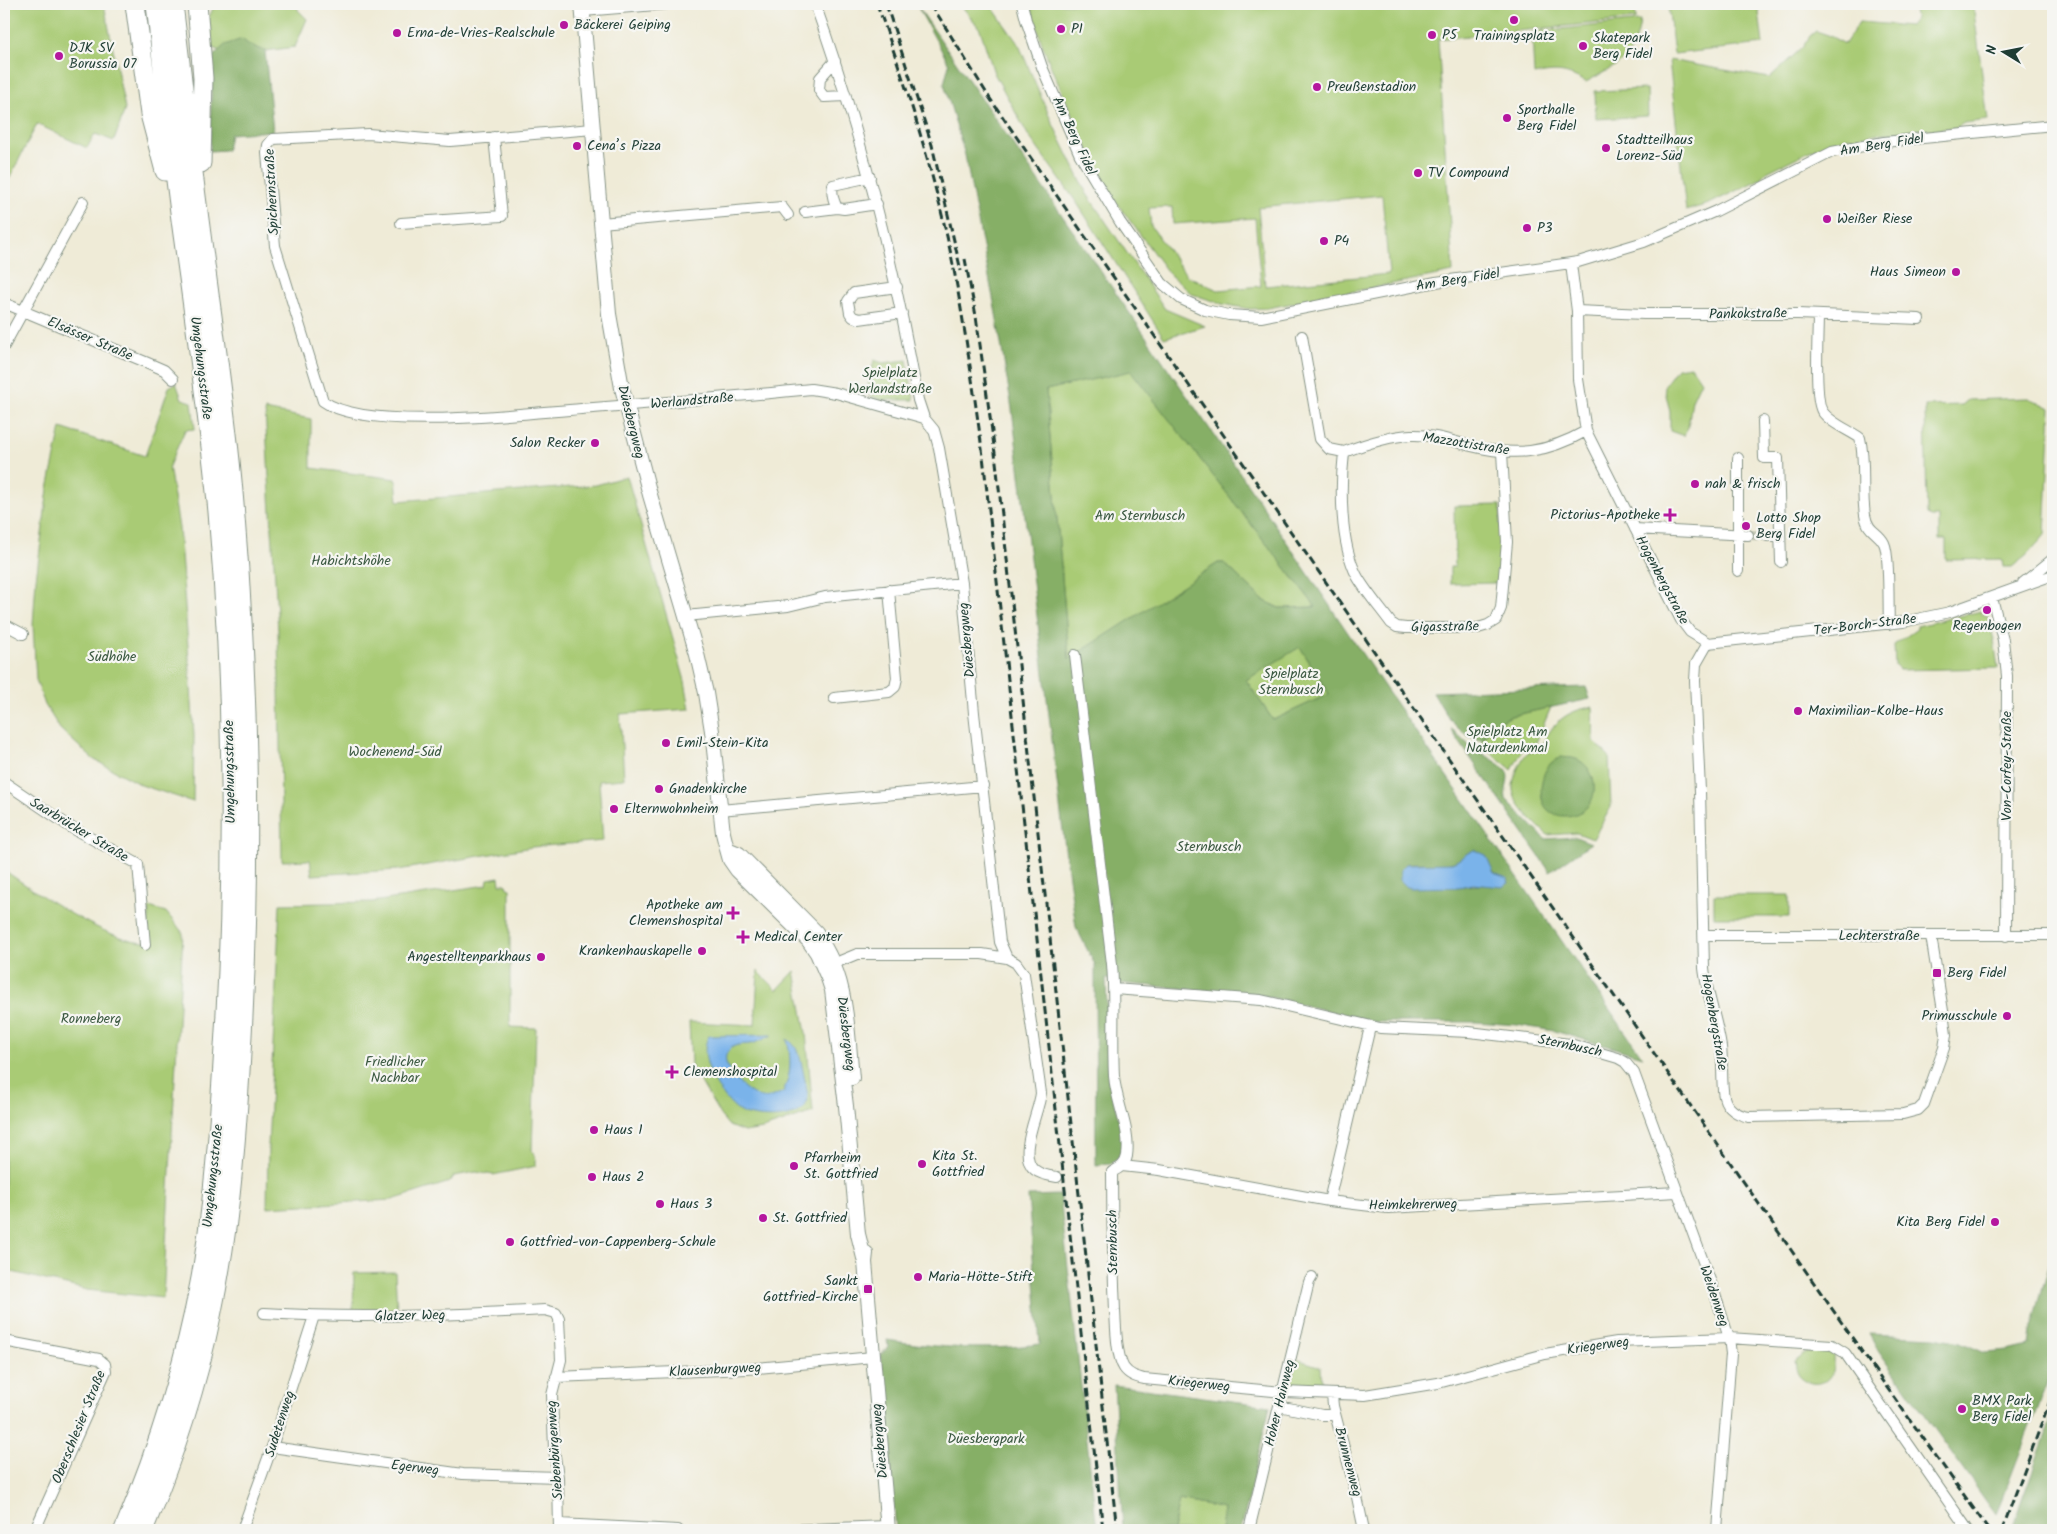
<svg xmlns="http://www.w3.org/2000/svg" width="2057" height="1534" font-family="Kalam,sans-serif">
<rect width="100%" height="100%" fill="#f6f6f2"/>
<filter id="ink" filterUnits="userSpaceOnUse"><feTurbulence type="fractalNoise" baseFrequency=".02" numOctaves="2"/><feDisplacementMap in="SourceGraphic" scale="10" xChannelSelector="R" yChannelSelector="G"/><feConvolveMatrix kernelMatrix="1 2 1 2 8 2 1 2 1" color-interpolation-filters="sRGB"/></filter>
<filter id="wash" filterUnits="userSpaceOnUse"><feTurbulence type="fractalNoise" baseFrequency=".0096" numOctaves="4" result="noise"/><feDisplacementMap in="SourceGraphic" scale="20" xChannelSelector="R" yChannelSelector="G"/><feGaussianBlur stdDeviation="1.12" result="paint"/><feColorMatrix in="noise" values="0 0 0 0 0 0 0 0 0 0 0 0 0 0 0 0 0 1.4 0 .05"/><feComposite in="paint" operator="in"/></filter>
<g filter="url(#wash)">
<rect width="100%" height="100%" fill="#efebd7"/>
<!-- green -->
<path fill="#a9cb74" stroke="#648454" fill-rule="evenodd" d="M4,4H104L125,109L114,141L95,134L87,148L37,124L4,189Z
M215,4H297L298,10L307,19L295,47L265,51L247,44L220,51L207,46L204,28Z
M960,4H990L1019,45L1052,122L1087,194L1165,309L1205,326L1164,338L1077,203L1028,135L994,73L980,29Z
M1030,4H1634L1636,19L1438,39L1453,272L1268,308L1250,309L1222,304L1192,294L1169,274L1106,188L1053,72L1042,44ZM1382,195L1389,274L1265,286L1258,207ZM1172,207L1173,224L1255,218L1261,286L1218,290L1187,276L1151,226L1149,208Z
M1668,4H1758L1763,44L1674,54Z
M1912,4H1973L1988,120L1964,123L1956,128L1874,134L1853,138L1848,137L1816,148L1765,173L1760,179L1711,203C1702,207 1695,207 1686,211L1669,60L1769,78L1802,48L1810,36L1816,31L1828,35L1845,44L1859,22L1910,26L1916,18Z
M1640,21C1635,60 1617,65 1586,82C1565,71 1557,70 1534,75L1532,32Z
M1647,89L1648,116L1596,119L1595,91Z
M874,360L883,363L907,360L914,400H882L866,394Z
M1691,366L1701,381L1692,400L1688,427L1684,436L1670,431V412L1664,386L1677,368Z
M1131,370L1316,607L1279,608L1263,600L1224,563H1218L1069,660L1046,390Z
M176,383L182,399L192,402L195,429L185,430L169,466L179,528L190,672L194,736L193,802L141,785L93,759L60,729L45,705L36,680L33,625L36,579L48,489L61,428L145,456L169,387Z
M2028,398L2051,408L2045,535L2026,556L2012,567H2003L2002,559L1946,560V540H1939V517H1930L1927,514L1925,406L1962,405L1968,400Z
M265,410L311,419V468L396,479L398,501L596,485L627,476L685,681L690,709L620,714L624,779L599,781L603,841L532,847L398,870L312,875L310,860L282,861L278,631Z
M1500,505L1502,541L1498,583L1450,584V567H1455L1454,506Z
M1981,611V613L1988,617L1994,640L1998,668L1899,670L1895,666L1894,645L1917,629V626Z
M1300,646L1329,694L1273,720L1246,680Z
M1551,707L1535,745L1524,747L1512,770C1505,763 1484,749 1481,743L1490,727L1511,716Z
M1593,707L1594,742L1609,756L1611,807L1593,839L1577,833L1548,835C1538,827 1514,803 1513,790C1512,779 1520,762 1526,754L1540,749C1551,725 1565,710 1593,707Z
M4,870C37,893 108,943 148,942L149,907L166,912L183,933L163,1298L87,1290L4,1270Z
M499,877L500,884H506L507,888L510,889V1027L536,1028L532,1150L536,1159V1166L493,1175L476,1172L454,1176L450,1182L392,1200L267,1207L268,1147L280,904L372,902L487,885L488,879Z
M1714,895H1789V917H1714Z
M758,971L777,990L795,971L806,1033L813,1112L763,1129L744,1132L729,1126L720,1115L691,1065L689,1022L755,1025Z
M395,1272L397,1310L353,1311L354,1273Z
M1825,1349L1833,1350C1833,1357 1834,1368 1831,1374C1825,1388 1804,1385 1798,1374C1796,1371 1796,1366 1795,1362L1806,1353Z
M1296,1359L1321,1367L1322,1387L1291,1384Z
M1179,1500L1225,1509L1221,1530H1173Z"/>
<!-- forest -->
<path fill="#86af66" stroke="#52764d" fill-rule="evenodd" d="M916,4L1234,464L1388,692L1642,1056L1554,1031L1517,1025L1476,1022H1375L1261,995L1117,983L1106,978L1109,1082L1119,1121L1122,1145L1119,1157L1111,1164L1096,1165L1095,965L1076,927L1066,856L1012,409L995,308L965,155L944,84L949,64ZM1131,371L1316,607L1279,608L1263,600L1224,563H1218L1069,659L1046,390ZM1300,647L1329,694L1273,720L1246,680ZM1469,852L1496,874L1507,878L1509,883L1449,887L1406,864C1429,860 1450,872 1469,852Z
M242,39L248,44L265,51L273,131L230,134L227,150L210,151L212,57L225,45Z
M1586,687L1590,699L1511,716L1490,727L1484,738L1480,740C1456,735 1444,711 1433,692Z
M1451,730H1453L1470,746L1495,761L1507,771C1510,781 1504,789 1506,799L1545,839L1576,837L1591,843L1550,872Z
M1561,757C1566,758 1572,757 1576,759C1593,765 1600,790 1589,805C1579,817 1559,820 1548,810C1537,799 1540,774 1551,763C1553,761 1558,759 1561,757Z
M1060,1195L1097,1530H896L881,1355L888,1347L887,1340C937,1348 990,1351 1040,1344L1028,1196Z
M2053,1251V1367L1996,1515L1876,1347L1869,1334L1935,1337L1960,1342L1985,1353L2008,1351L2029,1346L2031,1331Z
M1114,1385L1270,1406L1241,1530H1221L1224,1509L1179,1500L1173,1530H1123Z
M2053,1415V1530H2011Z"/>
<!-- water -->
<path fill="#7ab3ea" stroke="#4c788f" d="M1474,850L1486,855L1494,873L1507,878L1509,883L1502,887L1473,884L1459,887L1411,888L1407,887L1400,880V870L1406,864L1452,863C1461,860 1465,853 1474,850Z
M772,1035C766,1038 760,1041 754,1043C746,1046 736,1042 729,1050C715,1064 747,1095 761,1097C769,1099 776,1095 783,1092C792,1073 791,1059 787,1039C801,1048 801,1064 805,1080C806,1087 809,1095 807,1102C801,1122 755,1120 740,1112C722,1101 695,1056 709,1036Z"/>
</g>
<g filter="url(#ink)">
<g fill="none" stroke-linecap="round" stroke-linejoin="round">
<!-- street-tunnel -->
<path stroke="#c5c8b6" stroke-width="10" stroke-dasharray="10 5" stroke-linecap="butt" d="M1748,535L1767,536"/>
<!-- street casing -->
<g stroke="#879486" stroke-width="12">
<path id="street" d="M815,4C862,135 894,263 918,400L924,418L934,430L939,448L962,583L974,713L1000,942L1007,958
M1022,4L1026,20L1042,67L1080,155L1120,222L1162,283L1181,299L1205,310L1229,315L1261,317L1436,282L1578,262L1644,242L1716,211L1832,152L1884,142L2053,125
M583,11L668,4
M835,61L820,78L819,90L824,97L846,96
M593,129L450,141L368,134L273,139L268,145L267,153L275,246L323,401C366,433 524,413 581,409C658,403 735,397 811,389L836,393L924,418
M870,177L833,185C831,193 833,200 837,208L844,209L877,204
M805,212L837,208
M401,223L502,216L494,137
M601,223L782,207L788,215
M1571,264L1577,311L1578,379L1586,431L1681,620L1690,632L1708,643
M897,287L854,293L848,301L850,313L853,317L859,319L902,313
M4,303L148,363L164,370L173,379
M1577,311L1644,314H1798L1919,319
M1818,315C1818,335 1814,397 1822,411C1830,423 1849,430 1860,438C1866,464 1861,490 1865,515C1868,533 1878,531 1884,543C1890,555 1888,609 1889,624
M1302,336L1320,439L1329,449L1344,452C1340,488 1340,543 1357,576C1366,592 1380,608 1391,623L1397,627L1406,628H1478L1488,625L1496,620L1501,608L1507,542L1502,452
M4,346L83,202
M1763,421L1764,458H1778L1781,562
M1344,452C1365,444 1388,436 1411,435C1431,434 1452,441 1471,446C1515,457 1547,453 1586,431
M1738,458V571
M1635,529L1748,535
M1767,536H1780
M2023,583L2053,559
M1992,598L2003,640L2007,676L2006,936
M686,616L788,606L825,597L962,583
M4,624L23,634
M1708,643L1696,664L1695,681L1700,791L1704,968C1707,995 1717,1020 1721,1047C1723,1062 1721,1084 1724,1097C1727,1109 1738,1115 1749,1117L1903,1114L1918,1110L1924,1104L1944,1048L1946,1035L1943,1011L1931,936
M1708,643L1903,622L1950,612L2053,575
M1075,655L1112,964C1115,1001 1112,1039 1114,1076C1116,1103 1131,1129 1127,1156C1125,1166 1119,1168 1112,1172C1112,1218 1113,1265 1115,1311C1116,1326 1116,1356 1124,1368C1129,1375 1136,1377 1144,1379L1283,1392L1365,1395L1438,1383L1545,1354L1617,1342L1729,1338L1832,1345L1845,1353L1968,1530
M834,698L889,692L895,687L897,678L889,590
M4,782L72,828L138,864L145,945
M720,810L983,786
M1704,935H2053
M828,966L857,954H982L1007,958L1016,963L1024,974L1041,1093C1039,1113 1016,1156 1035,1170C1041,1175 1050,1176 1057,1177
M1114,989L1261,1000L1380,1028L1469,1032L1570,1044L1618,1058L1625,1062L1634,1073L1714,1291L1729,1338L1731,1354L1717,1530
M1122,1166L1159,1170L1329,1201L1388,1208L1677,1192
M1329,1201L1370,1027
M264,1313C358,1319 451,1315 545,1310L556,1313L559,1319L561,1360L552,1395L554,1449L558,1477L559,1530
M4,1341L99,1359L105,1364L106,1371L35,1530
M556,1377L747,1369L873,1357
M1332,1395L1333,1406L1357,1497L1364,1530
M1279,1406L1322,1415H1335
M272,1447L463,1474L558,1477
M559,1524L678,1530
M242,1530L272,1447L314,1316
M785,1530L887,1526
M1249,1530L1309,1282L1312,1277"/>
</g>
<!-- secondary casing -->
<g stroke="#879486" stroke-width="16">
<path id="secondary" d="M582,4L609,314L622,388L650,495L697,654L706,693L712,731L723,833L727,849L730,860L737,870L808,940L817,953L828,978L832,990L846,1106L858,1234L865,1262
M727,849L739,854L816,932C824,945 832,959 837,974C847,1002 849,1047 852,1078
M866,1253L865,1262L888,1530"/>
</g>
<!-- highway casing -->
<g stroke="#879486" stroke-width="21">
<path id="highway" d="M135,4L150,114L165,171
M197,4L203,78L201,163
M124,1530C158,1449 185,1365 201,1278C215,1197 220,1114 225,1031C235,859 233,684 218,512C209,417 195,322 182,227C172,153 164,78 156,4
M143,1530C172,1461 196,1390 211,1316C232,1218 238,1116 243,1016C252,837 248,659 232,481C224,396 211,312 200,227C190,153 182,78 173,4"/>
</g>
<!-- street -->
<use href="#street" stroke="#fff" stroke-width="10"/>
<!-- secondary -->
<use href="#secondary" stroke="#fff" stroke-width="14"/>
<!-- highway -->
<use href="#highway" stroke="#fff" stroke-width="19"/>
<!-- rail -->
<path stroke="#1f3d34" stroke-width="3" stroke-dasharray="8 4" stroke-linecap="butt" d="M877,4C906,84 932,166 950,250C964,318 973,387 983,456L1103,1530
M886,4L932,145L961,271
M931,4L989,97L1057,196L1883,1382L1989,1530
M965,259L976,316L995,453L1117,1530
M2002,1530L2053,1393"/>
</g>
</g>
<!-- markers -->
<g fill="#b5179e" stroke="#f6f6f2" stroke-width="2">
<circle cx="1514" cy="20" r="5"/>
<circle cx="564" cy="25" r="5"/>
<circle cx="1061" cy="29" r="5"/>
<circle cx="397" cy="33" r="5"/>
<circle cx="1432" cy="35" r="5"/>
<circle cx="1583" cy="46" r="5"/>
<circle cx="59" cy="56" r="5"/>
<circle cx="1317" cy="87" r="5"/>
<circle cx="1507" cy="118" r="5"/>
<circle cx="577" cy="146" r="5"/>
<circle cx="1606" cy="148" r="5"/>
<circle cx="1418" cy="173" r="5"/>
<circle cx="1827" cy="219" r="5"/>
<circle cx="1527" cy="228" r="5"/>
<circle cx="1324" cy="241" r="5"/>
<circle cx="1956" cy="272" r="5"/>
<circle cx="595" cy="443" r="5"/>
<circle cx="1695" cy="484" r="5"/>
<path d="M1667.5 507.5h5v5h5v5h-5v5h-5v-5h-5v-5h5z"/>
<circle cx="1746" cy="526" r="5"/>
<circle cx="1987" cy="610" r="5"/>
<circle cx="1798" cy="711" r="5"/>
<circle cx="666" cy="743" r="5"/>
<circle cx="659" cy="789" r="5"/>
<circle cx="614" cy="809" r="5"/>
<path d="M730.5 905.5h5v5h5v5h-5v5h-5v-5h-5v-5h5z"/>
<path d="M740.5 929.5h5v5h5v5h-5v5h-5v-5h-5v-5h5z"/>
<circle cx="702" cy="951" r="5"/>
<circle cx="541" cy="957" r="5"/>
<rect x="1932" y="968" width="10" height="10" rx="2.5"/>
<circle cx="2007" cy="1016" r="5"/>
<path d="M669.5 1064.5h5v5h5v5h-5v5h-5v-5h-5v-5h5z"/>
<circle cx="594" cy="1130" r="5"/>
<circle cx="922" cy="1164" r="5"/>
<circle cx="794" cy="1166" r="5"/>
<circle cx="592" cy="1177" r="5"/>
<circle cx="660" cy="1204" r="5"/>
<circle cx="763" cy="1218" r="5"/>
<circle cx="1995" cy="1222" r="5"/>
<circle cx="510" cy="1242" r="5"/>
<circle cx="918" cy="1277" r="5"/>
<rect x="863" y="1284" width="10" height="10" rx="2.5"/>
<circle cx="1962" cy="1409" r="5"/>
</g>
<g text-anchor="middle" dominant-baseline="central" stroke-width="4.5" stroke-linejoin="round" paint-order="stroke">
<!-- poi labels -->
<g font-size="14" fill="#1f3d34" stroke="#f6f6f2" text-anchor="start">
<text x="574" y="25">Bäckerei Geiping</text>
<text x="1071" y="29">P1</text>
<text x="407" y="33">Erna-de-Vries-Realschule</text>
<text x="1442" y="35">P5</text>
<text x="1514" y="36" text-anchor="middle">Trainingsplatz</text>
<text x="1593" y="38">Skatepark<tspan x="1593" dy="16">Berg Fidel</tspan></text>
<text x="69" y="48">DJK SV<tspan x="69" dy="16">Borussia 07</tspan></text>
<text x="1327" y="87">Preußenstadion</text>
<text x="1517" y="110">Sporthalle<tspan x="1517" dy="16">Berg Fidel</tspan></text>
<text x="1616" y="140">Stadtteilhaus<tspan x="1616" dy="16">Lorenz-Süd</tspan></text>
<text x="587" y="146">Cena’s Pizza</text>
<text x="1428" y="173">TV Compound</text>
<text x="1837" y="219">Weißer Riese</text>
<text x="1537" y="228">P3</text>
<text x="1334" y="241">P4</text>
<text x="1946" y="272" text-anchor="end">Haus Simeon</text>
<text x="585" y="443" text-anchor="end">Salon Recker</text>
<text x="1705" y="484">nah &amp; frisch</text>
<text x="1660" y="515" text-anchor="end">Pictorius-Apotheke</text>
<text x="1756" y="518">Lotto Shop<tspan x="1756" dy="16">Berg Fidel</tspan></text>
<text x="1987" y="626" text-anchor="middle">Regenbogen</text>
<text x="1808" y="711">Maximilian-Kolbe-Haus</text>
<text x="676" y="743">Emil-Stein-Kita</text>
<text x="669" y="789">Gnadenkirche</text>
<text x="624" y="809">Elternwohnheim</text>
<text x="723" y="905" text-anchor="end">Apotheke am<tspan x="723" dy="16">Clemenshospital</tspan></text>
<text x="754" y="937">Medical Center</text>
<text x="692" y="951" text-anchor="end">Krankenhauskapelle</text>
<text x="531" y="957" text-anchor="end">Angestelltenparkhaus</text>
<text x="1947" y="973">Berg Fidel</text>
<text x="1997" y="1016" text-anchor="end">Primusschule</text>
<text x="683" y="1072">Clemenshospital</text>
<text x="604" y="1130">Haus 1</text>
<text x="932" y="1156">Kita St.<tspan x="932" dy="16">Gottfried</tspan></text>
<text x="804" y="1158">Pfarrheim<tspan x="804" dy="16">St. Gottfried</tspan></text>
<text x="602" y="1177">Haus 2</text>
<text x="670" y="1204">Haus 3</text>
<text x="773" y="1218">St. Gottfried</text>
<text x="1985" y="1222" text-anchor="end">Kita Berg Fidel</text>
<text x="520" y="1242">Gottfried-von-Cappenberg-Schule</text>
<text x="928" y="1277">Maria-Hötte-Stift</text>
<text x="858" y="1281" text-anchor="end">Sankt<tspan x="858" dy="16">Gottfried-Kirche</tspan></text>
<text x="1972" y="1401">BMX Park<tspan x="1972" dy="16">Berg Fidel</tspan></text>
</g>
<!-- street labels -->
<g font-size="14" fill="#1f3d34" stroke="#f6f6f2">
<text transform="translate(1074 136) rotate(65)">Am Berg Fidel</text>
<text transform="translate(1882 145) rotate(-9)">Am Berg Fidel</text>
<text transform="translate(272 192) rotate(-93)">Spichernstraße</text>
<text transform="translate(1458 280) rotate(-9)">Am Berg Fidel</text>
<text transform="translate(1748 314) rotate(-1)">Pankokstraße</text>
<text transform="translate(90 339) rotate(23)">Elsässer Straße</text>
<text transform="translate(201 368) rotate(83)">Umgehungsstraße</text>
<text transform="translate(692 401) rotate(-5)">Werlandstraße</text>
<text transform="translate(631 422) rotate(76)">Düesbergweg</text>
<text transform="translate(1466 444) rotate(9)">Mazzottistraße</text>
<text transform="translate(1662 580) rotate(62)">Hogenbergstraße</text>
<text transform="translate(1865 625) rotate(-7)">Ter-Borch-Straße</text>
<text transform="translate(1445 627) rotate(-1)">Gigasstraße</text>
<text transform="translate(967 640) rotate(-95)">Düesbergweg</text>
<text transform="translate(2007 766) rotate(-90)">Von-Corfey-Straße</text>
<text transform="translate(230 772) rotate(-91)">Umgehungsstraße</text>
<text transform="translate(79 830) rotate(31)">Saarbrücker Straße</text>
<text x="1879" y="936">Lechterstraße</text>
<text transform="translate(1714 1022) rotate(80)">Hogenbergstraße</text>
<text transform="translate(846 1034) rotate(83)">Düesbergweg</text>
<text transform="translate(1570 1046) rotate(12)">Sternbusch</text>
<text transform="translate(213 1176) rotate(-84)">Umgehungsstraße</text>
<text transform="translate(1413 1205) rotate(-1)">Heimkehrerweg</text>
<text transform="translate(1113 1242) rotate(-91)">Sternbusch</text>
<text transform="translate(1714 1296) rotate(71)">Weidenweg</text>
<text transform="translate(410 1316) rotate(-1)">Glatzer Weg</text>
<text transform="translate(1598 1346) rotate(-8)">Kriegerweg</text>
<text transform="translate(715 1370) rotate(-3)">Klausenburgweg</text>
<text transform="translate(1199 1384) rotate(6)">Kriegerweg</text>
<text transform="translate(1280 1403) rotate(-76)">Hoher Hainweg</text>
<text transform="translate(280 1424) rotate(-72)">Sudetenweg</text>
<text transform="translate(79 1427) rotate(-68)">Oberschlesier Straße</text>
<text transform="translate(880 1441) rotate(-95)">Düesbergweg</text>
<text transform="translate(555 1450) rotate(-94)">Siebenbürgenweg</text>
<text transform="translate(1348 1462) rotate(75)">Brunnenweg</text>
<text transform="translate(415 1468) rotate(7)">Egerweg</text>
</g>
<!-- park labels -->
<g font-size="14" fill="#3b5941" stroke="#f6f6f2">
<text x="890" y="373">Spielplatz<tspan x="890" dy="16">Werlandstraße</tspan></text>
<text x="1140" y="516">Am Sternbusch</text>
<text x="351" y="561">Habichtshöhe</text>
<text x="112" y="657">Südhöhe</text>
<text x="1291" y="674">Spielplatz<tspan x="1291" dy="16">Sternbusch</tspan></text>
<text x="1507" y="732">Spielplatz Am<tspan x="1507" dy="16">Naturdenkmal</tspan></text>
<text x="395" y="752">Wochenend-Süd</text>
<text x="1209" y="847">Sternbusch</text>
<text x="91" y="1019">Ronneberg</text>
<text x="395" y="1062">Friedlicher<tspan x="395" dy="16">Nachbar</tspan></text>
<text x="986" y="1439">Düesbergpark</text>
</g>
</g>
<!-- margin -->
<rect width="2057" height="1534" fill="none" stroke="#f6f6f2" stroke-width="20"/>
<!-- north arrow -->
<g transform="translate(2004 52) rotate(280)" stroke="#f6f6f2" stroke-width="4" paint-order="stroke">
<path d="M0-4L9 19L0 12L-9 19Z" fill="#1f3d34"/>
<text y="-8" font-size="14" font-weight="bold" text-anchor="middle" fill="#1f3d34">N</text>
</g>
</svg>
